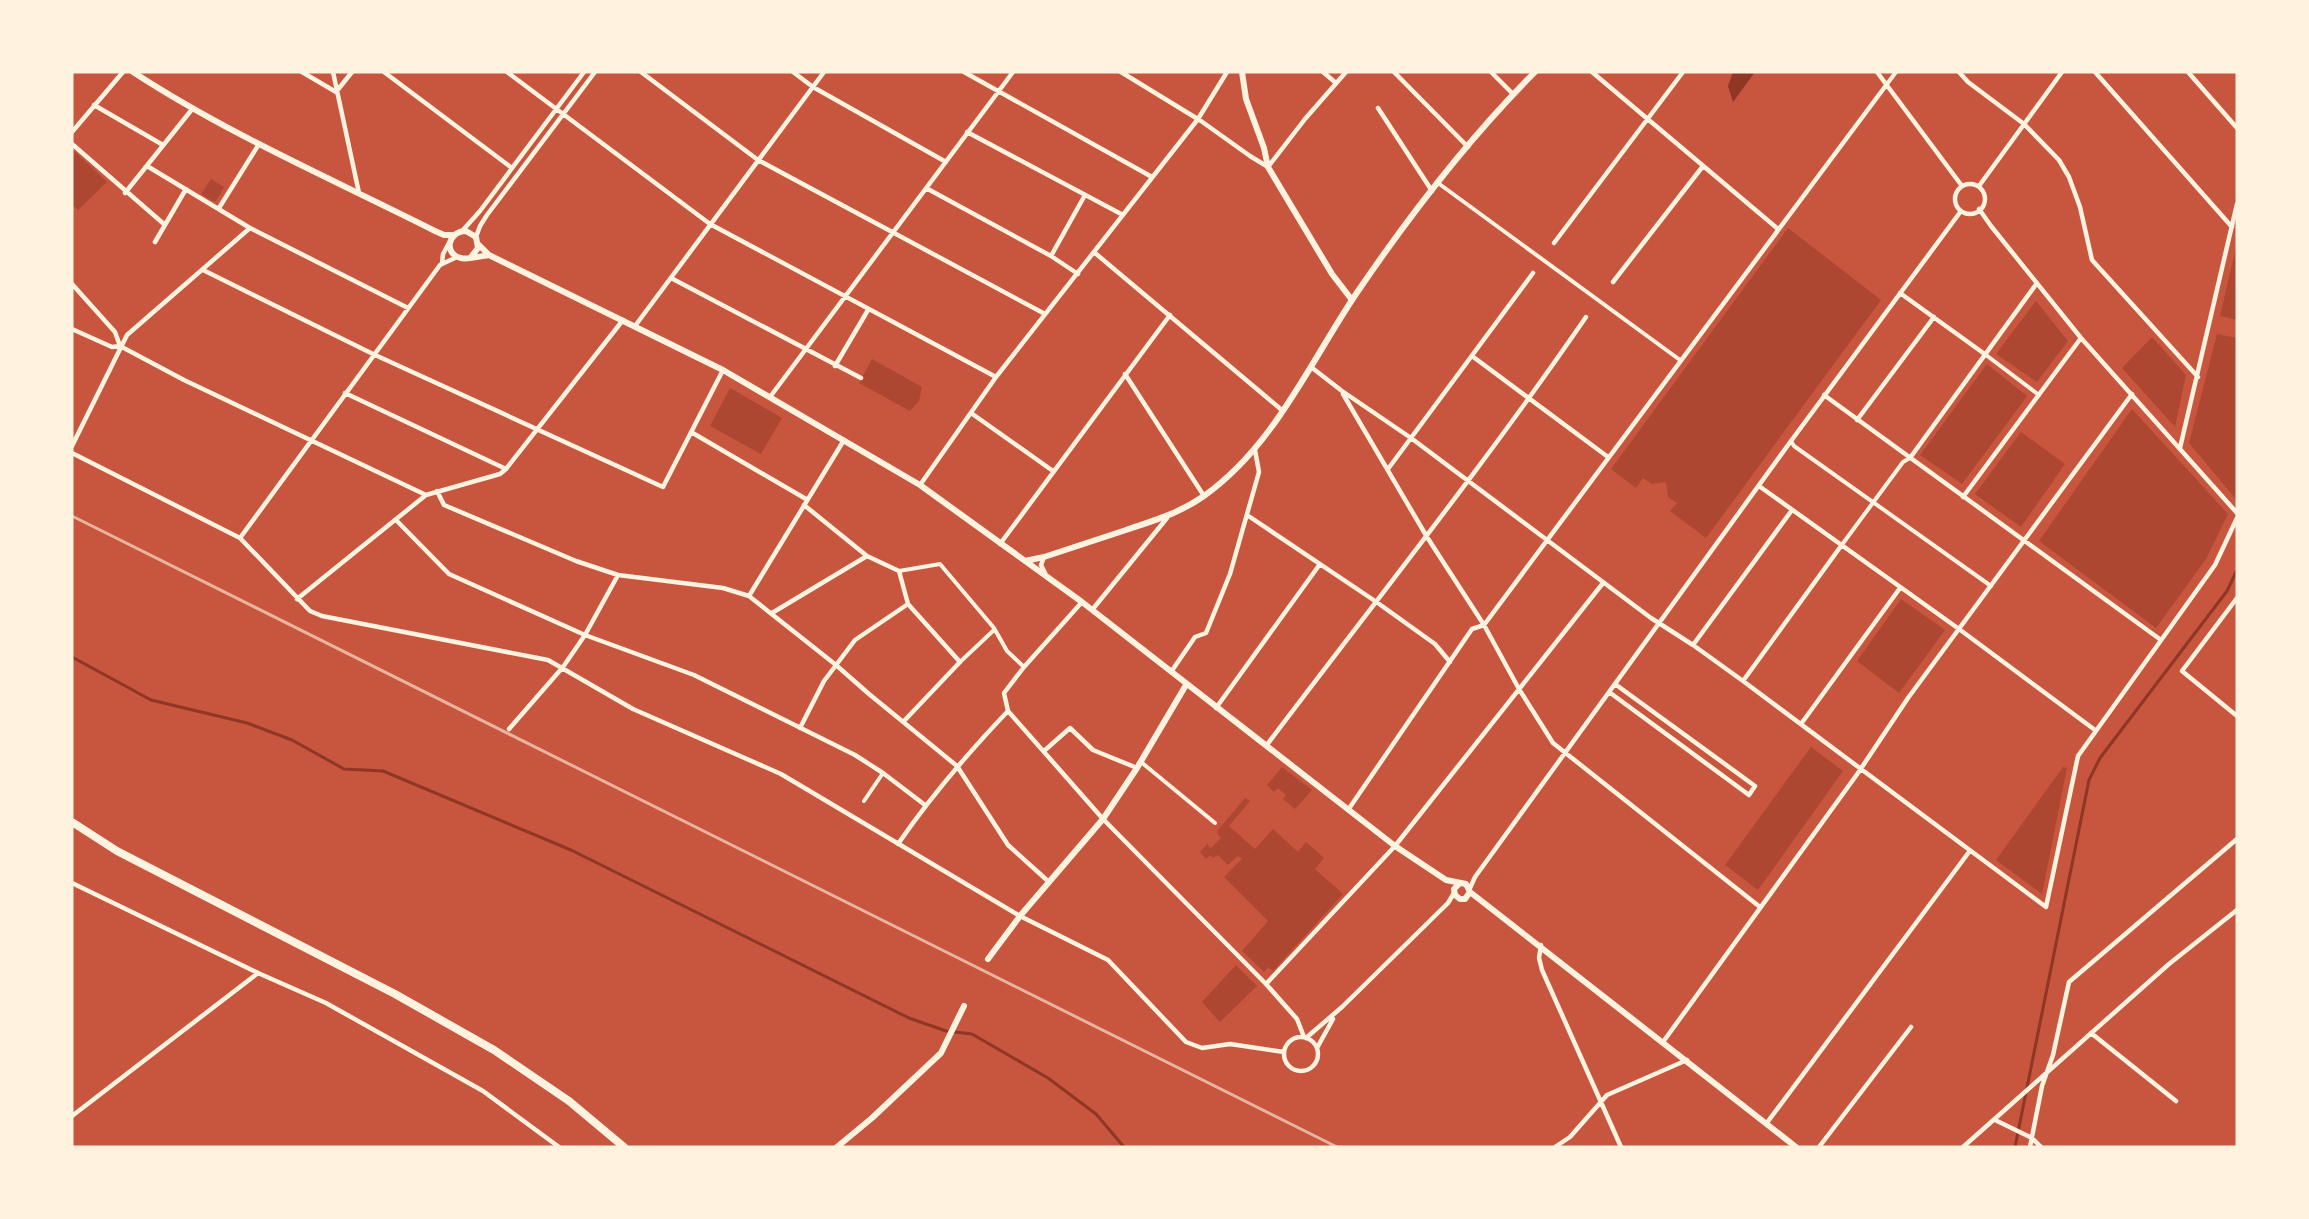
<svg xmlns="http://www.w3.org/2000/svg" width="2309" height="1219" font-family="'Asap Condensed',sans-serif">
<rect width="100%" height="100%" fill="#c8553d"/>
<!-- green -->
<path fill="#ae4732" d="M72,149L107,182L78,210L72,204Z
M211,179L224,187L216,201H213L201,194Z
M1788,228L1881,300L1706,538L1670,511L1677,503L1668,497L1666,482L1652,484L1643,478L1636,488L1611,469Z
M2237,243V320L2220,316Z
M2036,301L2068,341L2037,382L1996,354Z
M2217,334L2237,338V489L2235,498L2189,443Z
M2152,337L2186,375L2175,427L2122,368Z
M872,359L922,387L919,401L910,411L859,383Z
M1987,364L2027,396L1962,484L1920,455Z
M730,388L782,418L761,454L710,426Z
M2132,409L2228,514L2206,559L2156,628L2039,541Z
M2021,432L2065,464L2021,527L1975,494Z
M1901,599L1945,630L1899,693L1857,661Z
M1811,747L1843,771L1758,890L1725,865Z
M1282,767L1312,790L1295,809L1283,799L1286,795L1278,788L1274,792L1267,785Z
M2063,767L2067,768L2042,894L1996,860Z
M1245,798L1250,801L1229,826L1255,849L1273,829L1298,852L1306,842L1324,858L1315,869L1343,894L1273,971L1268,967L1264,972L1242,951L1268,921L1224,877L1242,859L1238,856L1228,865L1218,855L1213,858L1210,855L1206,859L1200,852L1207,844L1211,848L1221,838L1217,833L1218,830Z
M1236,965L1257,986L1220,1022L1202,1002Z"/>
<!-- water -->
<path fill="#8f3625" d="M1733,72H1755L1733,102L1728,86Z"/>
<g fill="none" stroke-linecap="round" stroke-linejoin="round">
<!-- stream -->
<path stroke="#8f3625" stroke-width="3" d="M72,657L151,700L247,723L292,740L344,769L383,771L571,850L909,1018L946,1031L972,1034L1048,1078L1096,1114L1124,1147
M2015,1147L2089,780L2100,758L2227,591L2237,570"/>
<!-- pedestrian -->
<path stroke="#fff3e0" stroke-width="4" d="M1887,84L1896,72
M1438,183L1680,360
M1986,355L2039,395
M1791,441L1794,446L1991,586
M1841,546L1903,462L1910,458
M899,571L940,564L994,628L1007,651L1024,667
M960,662L994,630
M1141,762L1215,823
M864,801L883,773"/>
<!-- minor -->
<path stroke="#fff3e0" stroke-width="4.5" d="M302,72L336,92L352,72
M333,72L359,193
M384,72L512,168
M507,72L710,224L996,377
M641,72L758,160L1045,314
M793,72L813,87L946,162
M964,72L1152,177
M1121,72L1201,121L1250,156L1268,167L1305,119L1346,72
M1323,72L1336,83
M1394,72L1468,147
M1491,72L1513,94
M1592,72L1778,229
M1877,72L1962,186
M1959,72L1968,82L2024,124L2059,160L2069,177L2080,207L2092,260L2198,377
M2095,72L2232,227
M2188,72L2237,128
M94,105L163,145
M1378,108L1432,191
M72,132L123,72
M967,132L1123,215
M72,144L165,225
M147,166L250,228L408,308
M1955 199a15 15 0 1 1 30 0a15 15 0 1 1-30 0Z
M1979,186L2062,72
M926,188L1051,256L1078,274
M125,193L193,108
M219,208L259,144
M1979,209L1991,226L2081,338L2237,513
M463,230L480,211L584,72
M476,237L480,226L487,215L595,72
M155,242L186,189
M1554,243L1683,72
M1095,253L1283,411
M1051,256L1085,195
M442,263L443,254L449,243
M203,270L373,354L663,487L723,370
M671,278L861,378
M1613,282L1703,166
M72,284L115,332L120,346
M1900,293L1986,355
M635,326L824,72
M72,329L112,347L120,346L184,380L426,495
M1472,356L1608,457
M835,366L868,310
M1311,367L1342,391L1411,438L1651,618L1693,645L1743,681L2046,907L2078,756L2215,565L2237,518
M1125,374L1204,496
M345,393L506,469
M1343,394L1427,537L1484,625L1519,689L1553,743L1760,907
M1824,395L2161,640
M770,397L1013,72
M971,413L1053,471
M1857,420L1934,317
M691,432L806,499
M72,446L127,335L250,228
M2180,448L2237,204
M72,453L240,538L310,611L322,616L548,660L633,709L781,774L1020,916L1108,960L1186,1042L1202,1048L1230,1044L1284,1052
M1910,458L2037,283
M1388,469L1533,273
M920,485L996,377L1198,119L1227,72
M1759,486L1959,629L2095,730
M437,491L444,505L576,561L618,575L723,588L749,596L836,665L869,694L957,766L1008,845L1049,882
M1963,497L2081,338
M804,505L867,556L899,571L908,604L960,662L904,721
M1247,515L1375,601L1435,644L1450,662
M396,520L449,574L585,635L694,675L855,755L883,773L925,805
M240,538L440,265L457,257
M1000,544L1170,315
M1044,557L1041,565L1045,573
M749,596L844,440
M2237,598L2182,671L2237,716
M297,599L426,495L500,474L506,469L623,320
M1092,610L1167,518
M772,613L867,556
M1693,645L1792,510
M1171,672L1195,637L1206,633L1230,574L1259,472L1255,450
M1743,681L1841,546
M1609,692L1749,795L1755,786L1615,684
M1216,708L1320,564
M1008,711L1103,819L1266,984L1297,1019L1304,1037
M1008,711L1004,693L1024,667L1082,602
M1801,724L1900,588
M800,728L824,681L855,640L908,604
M509,729L563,667L585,635L618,575
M1266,746C1374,603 1485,464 1586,317
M1044,751L1070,728L1093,750L1137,768
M1348,810L1472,629L1484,625L1887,84
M898,844C931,796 968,753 1008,711
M72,883L258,973L326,1003L483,1091L559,1147
M1470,888L1475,877L1791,441L1961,211
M1541,945L1539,958L1542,970L1621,1147
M1266,984L1395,846L1603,583
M2091,1033L2176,1101
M1284 1054a17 17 0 1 1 34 0a17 17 0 1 1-34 0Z
M1306,1038L1342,1007L1448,903L1454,893
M1663,1042L1858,773L1908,698L2132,394
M1317,1048L1333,1019
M72,1116L258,973
M1995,1120L2032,1138L2041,1147
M1766,1124L1969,852
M1555,1147L1570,1137L1607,1095L1687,1060
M1819,1147L1911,1027
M1963,1147L2169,964L2237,910
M2030,1147L2042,1086L2053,1055L2069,982L2237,839"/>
<!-- tertiary -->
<path stroke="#fff3e0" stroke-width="6" d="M133,72C228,134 334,180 435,231L444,235H453
M1242,72L1246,99L1264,148L1268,167L1332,274L1352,300
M478,244L489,255L723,370L920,485L1082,602L1395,846L1446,880L1466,884L1470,892L1465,899H1460L1455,895L1454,889L1459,884
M471,257L478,248L476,237L466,231C448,231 443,254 461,258C466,260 482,256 489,255
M1025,561L1044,557C1071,548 1099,539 1126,530C1155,520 1178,514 1204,496C1274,446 1309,364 1356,294C1409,216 1468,139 1535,72
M1470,892L1796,1147
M988,959L1020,916L1103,819L1137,768L1186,685
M837,1147L872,1118L941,1053L964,1006"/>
<!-- primary -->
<path stroke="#fff3e0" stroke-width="8" d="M72,822L117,851L395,994L494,1050L569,1101L624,1147"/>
<!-- rail -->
<path stroke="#e9b49f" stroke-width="3" d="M72,516L1337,1147"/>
</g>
<!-- border -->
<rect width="2309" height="1219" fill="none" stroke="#fff3e0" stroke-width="147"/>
</svg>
